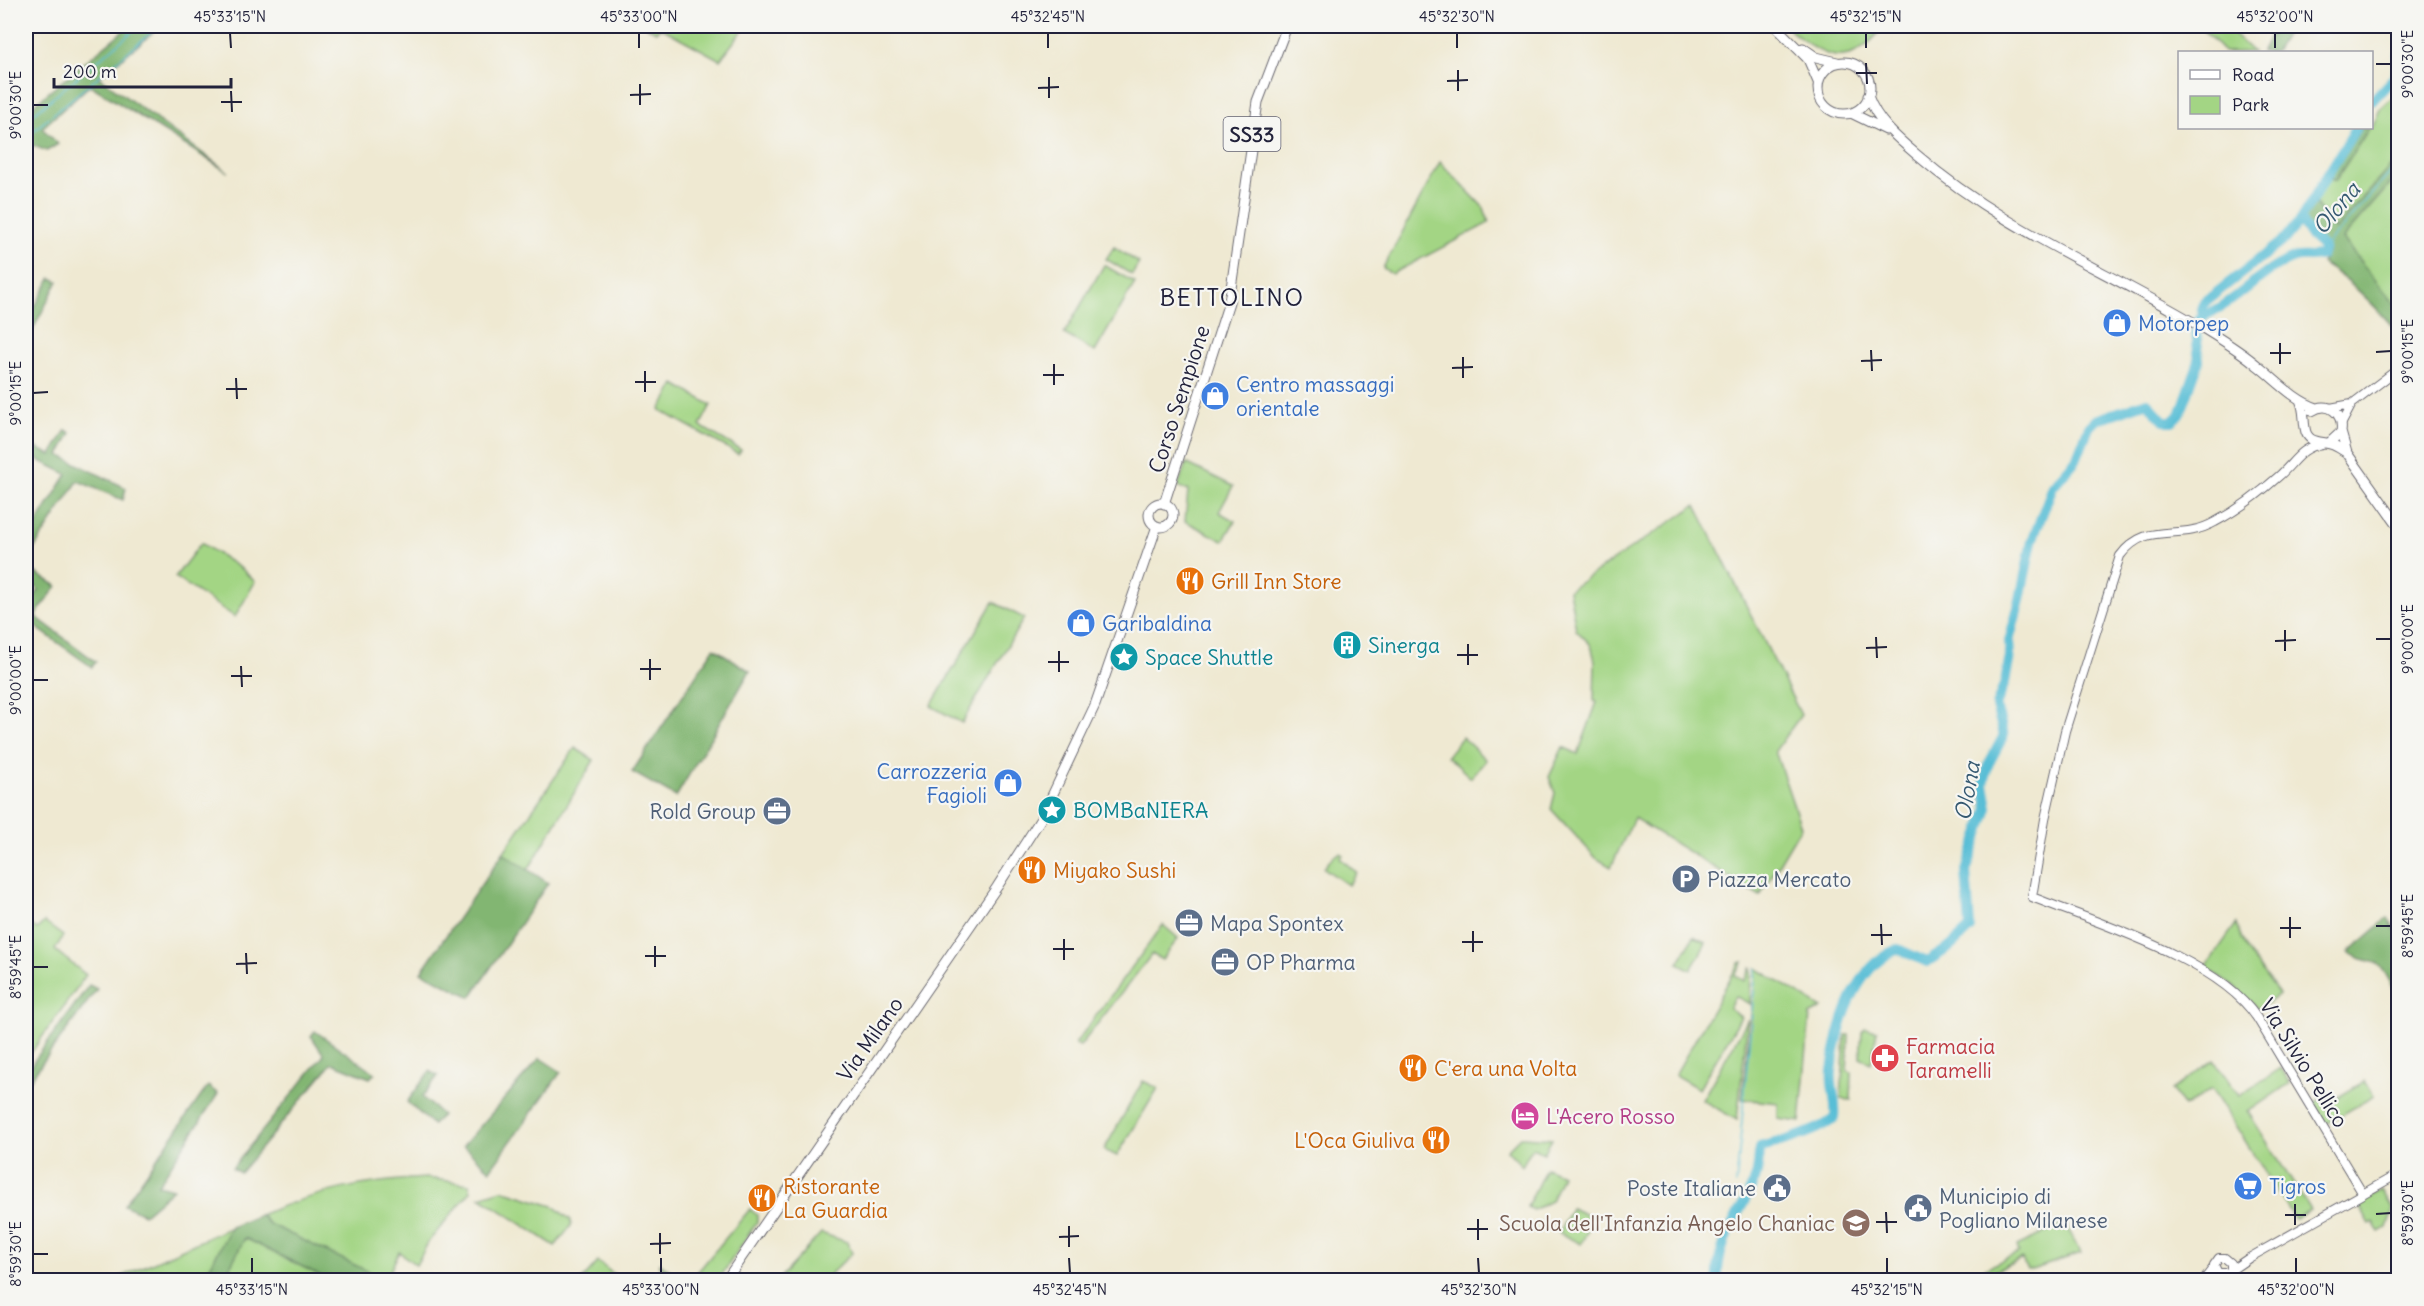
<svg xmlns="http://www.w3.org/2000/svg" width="2424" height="1306" font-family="Delius,sans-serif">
<rect width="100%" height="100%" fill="#f6f6f2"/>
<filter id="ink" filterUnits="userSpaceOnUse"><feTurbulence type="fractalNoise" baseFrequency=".0167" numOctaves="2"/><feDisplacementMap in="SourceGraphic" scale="12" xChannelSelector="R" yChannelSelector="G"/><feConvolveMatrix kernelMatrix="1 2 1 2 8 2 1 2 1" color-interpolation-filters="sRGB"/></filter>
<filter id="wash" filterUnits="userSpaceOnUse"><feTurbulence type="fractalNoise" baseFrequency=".008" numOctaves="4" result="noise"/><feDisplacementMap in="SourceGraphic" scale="24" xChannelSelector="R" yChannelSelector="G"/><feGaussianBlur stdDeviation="1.35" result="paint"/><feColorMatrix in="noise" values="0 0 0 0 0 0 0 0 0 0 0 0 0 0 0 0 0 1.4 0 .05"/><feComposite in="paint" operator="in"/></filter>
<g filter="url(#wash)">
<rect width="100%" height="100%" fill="#efe9d2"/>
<!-- green -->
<path fill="#a3d584" stroke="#627c60" stroke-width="1.5" d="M645,26H746L720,60L660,27L656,32Z
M1785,26H1884C1848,73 1825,59 1785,26Z
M2205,26H2225L2253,52H2224L2203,30Z
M2398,92V162V159L2334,229L2315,203L2329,178L2335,181L2369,128H2372L2380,109Z
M1440,162L1484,208L1489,223L1392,274L1383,268Z
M2398,175V308L2342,239Z
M1114,247L1139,263L1132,275L1106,259Z
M1104,265L1135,283L1095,352L1064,334Z
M675,384L711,405L700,426L741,450L738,454L660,410Z
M1186,463L1233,486L1219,512L1235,521L1223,541L1185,521L1188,491L1178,486Z
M1696,505L1801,715L1775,751L1801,827L1760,896L1634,818L1611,867L1596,858L1551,809L1555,793L1549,777L1563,747L1578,754L1597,702L1594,701L1595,661L1591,645L1576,630L1569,590Z
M201,543L243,570L255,582L235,617L175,577Z
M993,602L1024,618L962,723L931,706Z
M1462,737L1486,760L1471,778L1447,756Z
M575,748L594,760L528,870L503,853Z
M1340,853L1343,855L1340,858L1357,873L1348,885L1324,868L1333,856Z
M44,922L63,936L55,950L86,975L26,1060V931L30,924L37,929Z
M2236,924L2247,951L2279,994L2261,1008H2256L2233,985L2205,968Z
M1163,925L1178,938L1177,940L1162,960L1152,954L1080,1046L1075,1044Z
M1694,936L1706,943L1691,970L1678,963Z
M1743,962L1735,975L1744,981L1751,967L1750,1004L1735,996L1729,1009L1741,1017L1699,1089L1675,1075L1739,963Z
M1756,968L1822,1008L1810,1015L1800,1122L1778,1119V1103L1742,1099Z
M1748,1019L1737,1120L1702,1100Z
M1865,1028L1877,1031L1871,1063L1860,1058L1862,1032Z
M1845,1035H1849L1847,1071L1852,1072L1851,1100L1841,1099Z
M2214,1060L2239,1096L2281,1068L2290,1083L2248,1112L2310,1210L2295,1219L2212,1089L2184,1107L2172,1090Z
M1143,1081L1158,1088L1117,1156L1104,1150Z
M2365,1081L2374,1096L2326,1124L2314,1103L2324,1097L2328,1103Z
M1520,1137H1523L1552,1139L1544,1153L1532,1148L1522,1166L1507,1150Z
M1546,1168L1562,1175L1551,1201L1533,1210L1527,1207Z
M427,1178L469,1184L471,1191L429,1241L416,1265L399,1252L386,1280H375L377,1277L269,1224L260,1215C317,1191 366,1181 427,1178Z
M502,1190L553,1206L571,1220V1226L555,1246L480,1197Z
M2382,1191L2393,1209L2387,1228L2380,1232L2374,1223L2370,1225L2358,1204Z
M1571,1208L1594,1218L1581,1244L1559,1233Z
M750,1209L757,1215V1222L723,1273C705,1290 676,1280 659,1266V1263L678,1276L691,1280Z
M2065,1223L2081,1253L2032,1270H2027L2022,1259L1979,1278L1976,1272L2019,1253L2017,1246Z
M231,1227L203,1280H114Z
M821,1233L847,1242L852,1253L824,1280H778Z
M245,1238L329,1280H223Z
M598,1262L621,1280H582Z"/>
<!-- forest -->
<path fill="#82b672" stroke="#526c56" stroke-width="1.5" d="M129,26H161L99,77L228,172L90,85L42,128L58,144L47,151L26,143V111Z
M2275,26H2290L2275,52H2261Z
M2361,128H2369L2335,181L2329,178Z
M2398,158V175L2342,239L2398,308V333C2376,306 2352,281 2321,263L2328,250L2302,220L2315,203L2335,229Z
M51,278L58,281L26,343V322Z
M66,430L71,433L59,455L126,488L123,500L78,481L26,561V541L67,474L26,454V443L51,455Z
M26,567L57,586L35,616L96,662L92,667L26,620V607L39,590L26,579Z
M714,648L750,671L676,797L632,772Z
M503,853L548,883L471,997L421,972Z
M2388,918L2398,934V997C2393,988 2388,973 2380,966C2370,958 2360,962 2349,952Z
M89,985L97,989L26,1085V1072Z
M315,1031L375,1073L370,1078L332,1063L240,1173L232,1168L324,1055L311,1036Z
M540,1058L561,1072L490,1170L463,1146Z
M430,1071L438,1076L422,1097L442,1115L433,1125L407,1102Z
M208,1086L218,1094L158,1185L173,1189L144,1214L124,1205Z
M260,1215L269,1224L378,1276L375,1280H329L245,1238L223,1280H203L231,1227Z"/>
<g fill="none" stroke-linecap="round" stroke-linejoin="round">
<!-- stream -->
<path stroke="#58bed6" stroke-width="1.5" d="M26,120L139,26
M26,137L159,26
M2324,248L2398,164
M1736,1185L1756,968"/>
<!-- river -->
<path stroke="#58bed6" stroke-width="10" d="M2372,101L2396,75L2398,55
M2203,316C2237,303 2262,269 2294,258C2303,255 2312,259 2321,255L2324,248L2309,234L2300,220
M1718,1280C1715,1245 1742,1211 1755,1179C1759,1170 1758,1157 1760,1147C1779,1143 1824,1130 1835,1117C1837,1102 1830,1086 1832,1071C1837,1027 1854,967 1898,949L1927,962L1950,947L1970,928L1966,871L1988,808L1984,784L1988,765L2004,735L1996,706L2005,682L2010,656L2009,641L2019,604L2032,541L2053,486L2076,460L2089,427L2096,420L2147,402L2164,421H2172L2180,415L2199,361L2196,331L2198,320L2203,316L2202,308L2206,301L2285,239L2300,220L2356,128"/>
</g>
</g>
<g filter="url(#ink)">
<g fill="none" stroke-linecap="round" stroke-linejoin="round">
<!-- minor casing -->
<g stroke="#6a6870" stroke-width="10">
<path id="minor" d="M2330,408L2352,404L2398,369
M2342,423L2352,404
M2322,444C2301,447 2294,463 2279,476C2260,493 2238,510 2215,522C2178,543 2147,519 2120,556L2065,731L2045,819L2032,897C2097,923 2218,959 2257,1018L2363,1194
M2231,1268V1263L2225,1258H2219L2214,1265L2218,1273H2227L2249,1258L2398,1174
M2204,1280L2214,1267"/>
</g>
<!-- major casing -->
<g stroke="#6a6870" stroke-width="11">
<path id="major" d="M1775,26L1808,59L1818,82
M1803,48L1816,57L1837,62
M1818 88a26 26 0 1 1 52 0a26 26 0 1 1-52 0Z
M1868,96C1877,121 1897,138 1917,155C2003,230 2109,271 2206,330C2224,341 2242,352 2258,366C2277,381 2294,400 2317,408
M1851,113L1886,130
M2300,400C2305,411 2303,417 2305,428C2307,443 2319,441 2330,444C2336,445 2342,450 2347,453
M2312,411C2329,400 2344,414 2341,432L2329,443
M2341,432L2347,453L2398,525
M1149 515a12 12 0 1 1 24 0a12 12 0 1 1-24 0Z
M1164,504L1229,302L1258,102L1287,26
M726,1280L997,887L1042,817L1095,705L1157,526"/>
</g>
<!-- minor -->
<use href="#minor" stroke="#fff" stroke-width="8"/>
<!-- major -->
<use href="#major" stroke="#fff" stroke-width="9"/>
</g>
</g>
<!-- ticks -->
<path fill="none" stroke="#22223b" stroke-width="2" d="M230,33L231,48M639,33V48M1048,33V48M1457,33V48M1866,33V48M2275,33V48M1866,63L1867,84M2376,64H2391M1458,70V91M1856,73H1877M1049,77V98M1447,81L1468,80M640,84V105M1038,88L1059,87M231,91L232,112M630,95L651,94M221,102H242M33,105H48M2280,343V364M1871,350L1872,371M2376,352L2391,351M2270,353H2291M1463,357V378M1861,361L1882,360M1054,364V385M1452,368L1473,367M645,371V392M1043,375H1064M236,378L237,399M635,382H656M226,389H247M33,393L48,392M2285,630V651M1876,637L1877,658M2376,639H2391M2275,641L2296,640M1468,644V665M1866,648L1887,647M1059,651V672M1457,655H1478M650,659V680M1048,662H1069M241,666L242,687M640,669H661M231,676H252M33,680H48M2290,917V938M1881,924L1882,945M2376,926H2391M2280,928H2301M1473,931V952M1871,935H1892M1064,939V960M1462,942H1483M655,946V967M1053,949H1074M246,953L247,974M645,956H666M236,964L257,963M33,967H48M2295,1204V1225M1886,1212L1887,1233M2376,1214L2391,1213M2285,1215H2306M1478,1219V1240M1876,1222H1897M1069,1226V1247M1467,1229H1488M660,1233V1254M1059,1237L1079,1236M650,1244L671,1243M33,1254H48M252,1258V1273M661,1258V1273M1069,1258L1070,1273M1478,1258L1479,1273M1887,1258V1273M2296,1258V1273"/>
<!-- icons -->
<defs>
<g id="shop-disc" transform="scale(1.5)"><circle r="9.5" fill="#3f7fe0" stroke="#f6f6f2"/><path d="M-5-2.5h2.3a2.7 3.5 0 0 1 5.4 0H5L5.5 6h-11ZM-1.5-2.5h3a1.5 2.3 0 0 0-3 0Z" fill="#fff"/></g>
<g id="restaurant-disc" transform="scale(1.5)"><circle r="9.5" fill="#e8710a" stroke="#f6f6f2"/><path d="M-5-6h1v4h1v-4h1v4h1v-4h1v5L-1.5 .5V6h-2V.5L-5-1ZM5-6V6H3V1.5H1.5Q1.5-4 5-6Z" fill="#fff"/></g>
<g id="building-disc" transform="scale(1.5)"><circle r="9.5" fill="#0f9aa8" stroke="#f6f6f2"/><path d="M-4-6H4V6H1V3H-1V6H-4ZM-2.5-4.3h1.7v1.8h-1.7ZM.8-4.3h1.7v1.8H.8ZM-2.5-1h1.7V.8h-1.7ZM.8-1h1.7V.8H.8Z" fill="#fff"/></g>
<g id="sight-disc" transform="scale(1.5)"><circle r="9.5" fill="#0f9aa8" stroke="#f6f6f2"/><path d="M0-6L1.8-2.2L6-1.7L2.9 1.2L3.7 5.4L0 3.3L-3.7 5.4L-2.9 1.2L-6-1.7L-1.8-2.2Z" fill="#fff"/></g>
<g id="office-disc" transform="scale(1.5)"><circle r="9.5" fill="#5c6f8a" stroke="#f6f6f2"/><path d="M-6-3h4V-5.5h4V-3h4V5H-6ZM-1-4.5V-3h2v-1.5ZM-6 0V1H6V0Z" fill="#fff"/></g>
<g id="parking-disc" transform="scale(1.5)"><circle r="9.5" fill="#5c6f8a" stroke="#f6f6f2"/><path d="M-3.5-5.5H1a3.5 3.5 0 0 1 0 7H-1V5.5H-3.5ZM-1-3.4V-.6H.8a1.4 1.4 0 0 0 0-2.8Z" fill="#fff"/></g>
<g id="pharmacy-disc" transform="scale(1.5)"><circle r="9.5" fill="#e0444e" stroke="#f6f6f2"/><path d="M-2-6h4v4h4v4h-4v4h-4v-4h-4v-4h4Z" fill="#fff"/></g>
<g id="hotel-disc" transform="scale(1.5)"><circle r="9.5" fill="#d1479c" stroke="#f6f6f2"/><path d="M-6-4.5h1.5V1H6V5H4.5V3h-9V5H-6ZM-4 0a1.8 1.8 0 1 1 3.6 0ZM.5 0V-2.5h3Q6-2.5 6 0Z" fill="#fff"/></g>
<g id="supermarket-disc" transform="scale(1.5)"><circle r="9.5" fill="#3f7fe0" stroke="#f6f6f2"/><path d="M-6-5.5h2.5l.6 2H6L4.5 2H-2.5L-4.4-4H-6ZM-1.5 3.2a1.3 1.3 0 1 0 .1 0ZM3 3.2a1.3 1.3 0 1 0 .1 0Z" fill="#fff"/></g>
<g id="civic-disc" transform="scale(1.5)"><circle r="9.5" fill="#5c6f8a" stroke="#f6f6f2"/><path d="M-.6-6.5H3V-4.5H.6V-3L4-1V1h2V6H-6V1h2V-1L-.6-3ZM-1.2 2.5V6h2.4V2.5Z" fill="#fff"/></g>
<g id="school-disc" transform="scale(1.5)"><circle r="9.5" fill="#8d6e63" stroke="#f6f6f2"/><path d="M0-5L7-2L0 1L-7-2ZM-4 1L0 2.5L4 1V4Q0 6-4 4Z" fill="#fff"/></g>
</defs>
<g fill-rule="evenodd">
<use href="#shop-disc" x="2117" y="323"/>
<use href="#shop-disc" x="1215" y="396"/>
<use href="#restaurant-disc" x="1190" y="581"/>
<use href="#shop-disc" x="1081" y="623"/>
<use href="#building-disc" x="1347" y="645"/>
<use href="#sight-disc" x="1124" y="657"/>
<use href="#shop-disc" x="1008" y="783"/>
<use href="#sight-disc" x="1052" y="810"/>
<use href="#office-disc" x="777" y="811"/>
<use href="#restaurant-disc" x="1032" y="870"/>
<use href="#parking-disc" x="1686" y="879"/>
<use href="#office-disc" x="1189" y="923"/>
<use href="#office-disc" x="1225" y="962"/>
<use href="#pharmacy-disc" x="1885" y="1058"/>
<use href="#restaurant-disc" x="1413" y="1068"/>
<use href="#hotel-disc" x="1525" y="1116"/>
<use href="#restaurant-disc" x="1436" y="1140"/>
<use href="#supermarket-disc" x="2248" y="1186"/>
<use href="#civic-disc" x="1777" y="1188"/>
<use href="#restaurant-disc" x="762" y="1198"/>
<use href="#civic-disc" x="1918" y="1208"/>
<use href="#school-disc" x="1856" y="1223"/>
</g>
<g text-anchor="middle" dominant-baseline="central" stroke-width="4.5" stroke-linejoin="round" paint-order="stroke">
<!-- shield labels -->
<rect fill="#f6f6f2" stroke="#626272" stroke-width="1.5" x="1223.5" y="117" width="57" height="34" rx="4.5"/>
<g font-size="20" font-weight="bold" fill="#22223b">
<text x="1252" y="134">SS33</text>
</g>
<!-- shop labels -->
<g font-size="21" fill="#366cbe" stroke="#f6f6f2" text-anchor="start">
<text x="2138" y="323">Motorpep</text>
<text x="1236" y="384">Centro massaggi<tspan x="1236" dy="24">orientale</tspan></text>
<text x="1102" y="623">Garibaldina</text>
<text x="987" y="771" text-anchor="end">Carrozzeria<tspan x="987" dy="24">Fagioli</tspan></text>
<text x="2269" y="1186">Tigros</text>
</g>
<!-- street labels -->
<g font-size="21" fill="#22223b" stroke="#f6f6f2">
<text transform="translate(1179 399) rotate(-72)">Corso Sempione</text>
<text transform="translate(870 1039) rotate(-55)">Via Milano</text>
<text transform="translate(2304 1063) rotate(58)">Via Silvio Pellico</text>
</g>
<!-- food labels -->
<g font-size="21" fill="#c56008" stroke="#f6f6f2" text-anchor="start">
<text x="1211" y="581">Grill Inn Store</text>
<text x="1053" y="870">Miyako Sushi</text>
<text x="1434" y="1068">C'era una Volta</text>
<text x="1415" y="1140" text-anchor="end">L'Oca Giuliva</text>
<text x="783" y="1186">Ristorante<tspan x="783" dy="24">La Guardia</tspan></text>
</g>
<!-- culture labels -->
<g font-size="21" fill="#0d838f" stroke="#f6f6f2" text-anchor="start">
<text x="1368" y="645">Sinerga</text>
<text x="1145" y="657">Space Shuttle</text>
<text x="1073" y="810">BOMBaNIERA</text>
</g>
<!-- service labels -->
<g font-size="21" fill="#4e5e75" stroke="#f6f6f2" text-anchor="start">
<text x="756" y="811" text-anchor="end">Rold Group</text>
<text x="1707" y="879">Piazza Mercato</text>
<text x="1210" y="923">Mapa Spontex</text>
<text x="1246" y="962">OP Pharma</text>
<text x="1756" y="1188" text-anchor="end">Poste Italiane</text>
<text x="1939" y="1196">Municipio di<tspan x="1939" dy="24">Pogliano Milanese</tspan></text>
</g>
<!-- health labels -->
<g font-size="21" fill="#be3a42" stroke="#f6f6f2" text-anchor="start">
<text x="1906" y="1046">Farmacia<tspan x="1906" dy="24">Taramelli</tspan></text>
</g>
<!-- hotel labels -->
<g font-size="21" fill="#b23c85" stroke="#f6f6f2" text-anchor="start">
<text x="1546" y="1116">L'Acero Rosso</text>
</g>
<!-- education labels -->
<g font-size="21" fill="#785e54" stroke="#f6f6f2" text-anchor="end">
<text x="1835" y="1223">Scuola dell'Infanzia Angelo Chaniac</text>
</g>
<!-- water labels -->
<g font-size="22" font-style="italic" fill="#355971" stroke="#f6f6f2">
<text transform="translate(2336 208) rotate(-50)">Olona</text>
<text transform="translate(1967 791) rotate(-80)">Olona</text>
</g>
<!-- quarter labels -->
<g font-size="24" letter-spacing="1.5" fill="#22223b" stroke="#f6f6f2">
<text x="1232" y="297">BETTOLINO</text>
</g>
</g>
<!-- margin -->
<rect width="2424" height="1306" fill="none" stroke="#f6f6f2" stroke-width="66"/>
<!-- legend -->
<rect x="2178" y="51" width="195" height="78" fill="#f6f6f2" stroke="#a1a1a9" stroke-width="1.5"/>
<rect x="2190" y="70" width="30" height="9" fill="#ffffff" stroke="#a1a1a9" stroke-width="1.5"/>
<text x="2232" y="81" font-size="18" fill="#22223b">Road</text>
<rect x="2190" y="96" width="30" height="18" fill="#a3d584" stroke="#a1a1a9" stroke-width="1.5"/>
<text x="2232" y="111" font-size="18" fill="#22223b">Park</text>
<!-- scale -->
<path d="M54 78v9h177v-9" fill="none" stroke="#22223b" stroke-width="3"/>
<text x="63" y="78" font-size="18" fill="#22223b" stroke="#f6f6f2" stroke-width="4.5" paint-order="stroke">200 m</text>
<rect x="33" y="33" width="2358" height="1240" fill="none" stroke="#22223b" stroke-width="2"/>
<g font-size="15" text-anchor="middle" fill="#22223b">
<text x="230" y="22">45°33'15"N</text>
<text x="639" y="22">45°33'00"N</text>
<text x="1048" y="22">45°32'45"N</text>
<text x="1457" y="22">45°32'30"N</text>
<text x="1866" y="22">45°32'15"N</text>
<text x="2275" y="22">45°32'00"N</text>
<text transform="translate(2408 64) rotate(-90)" y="5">9°00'30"E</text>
<text transform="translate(16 105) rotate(-90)" y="5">9°00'30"E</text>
<text transform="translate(2408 351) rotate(-90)" y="5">9°00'15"E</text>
<text transform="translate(16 393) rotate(-90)" y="5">9°00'15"E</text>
<text transform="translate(2408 639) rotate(-90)" y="5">9°00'00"E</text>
<text transform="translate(16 680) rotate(-90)" y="5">9°00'00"E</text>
<text transform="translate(2408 926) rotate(-90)" y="5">8°59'45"E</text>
<text transform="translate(16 967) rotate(-90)" y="5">8°59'45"E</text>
<text transform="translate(2408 1213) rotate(-90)" y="5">8°59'30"E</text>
<text transform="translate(16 1254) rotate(-90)" y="5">8°59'30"E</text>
<text x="252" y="1295">45°33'15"N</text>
<text x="661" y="1295">45°33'00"N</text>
<text x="1070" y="1295">45°32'45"N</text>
<text x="1479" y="1295">45°32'30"N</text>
<text x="1887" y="1295">45°32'15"N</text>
<text x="2296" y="1295">45°32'00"N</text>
</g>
</svg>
